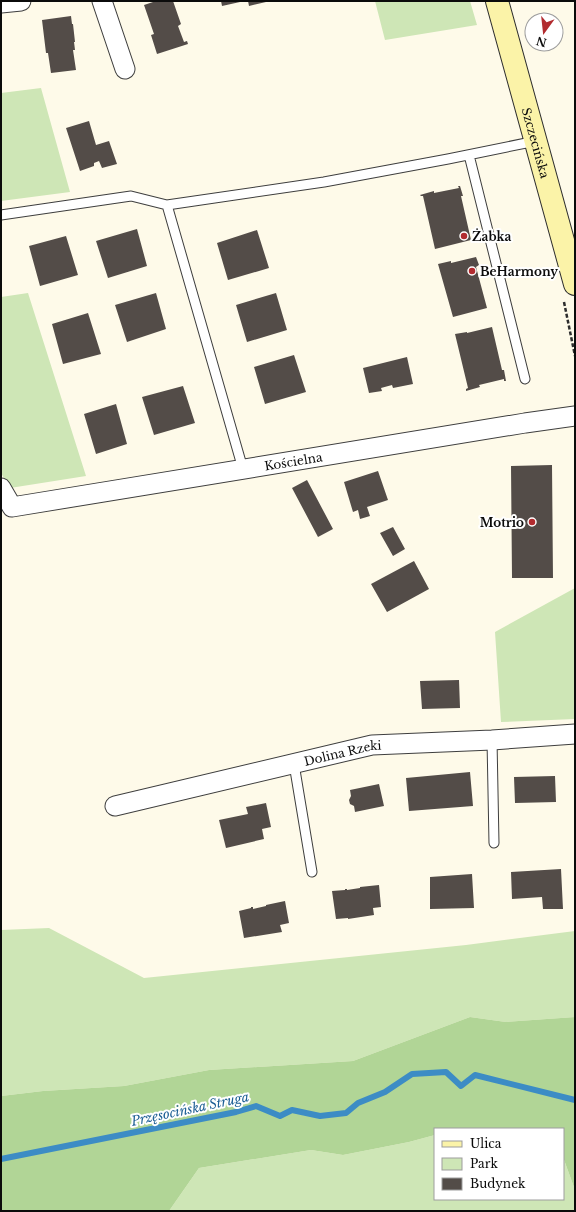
<svg xmlns="http://www.w3.org/2000/svg" width="576" height="1212" font-family="'Libre Baskerville',serif">
<rect width="100%" height="100%" fill="#fefae9"/>
<!-- green -->
<path fill="#cee6b6" d="M375,1H470L477,25L385,40Z
M41,88L70,192L1,201V93Z
M28,293L86,476L10,488L1,473V297Z
M575,588V719L501,722L495,632Z
M49,928L144,978L466,945L575,931V1017L506,1022L470,1017L353,1061L209,1070L124,1086L43,1091L1,1096V930Z
M435,1135V1199H563V1157L575,1190V1211H169L199,1168L311,1150L343,1155L409,1142Z"/>
<!-- forest -->
<path fill="#b1d596" d="M470,1017L506,1022L575,1017V1190L563,1157V1129H435V1135L409,1142L343,1155L311,1150L199,1168L169,1211H1V1096L43,1091L124,1086L209,1070L353,1061Z"/>
<g fill="none" stroke-linecap="round" stroke-linejoin="round">
<!-- stream -->
<path stroke="#3c8cc5" stroke-width="6" d="M1,1159L236,1112L256,1106L280,1116L292,1110L320,1116L346,1113L358,1103L385,1092L412,1074L446,1072L461,1086L475,1075L575,1100"/>
</g>
<!-- building -->
<path fill="#534c48" d="M156,1H173L181,24L178,26L184,42L187,41L188,44L157,54L151,35L154,34L144,5Z
M221,1H240V2L222,6Z
M248,1H266V2L249,6Z
M71,16L72,24H73L75,42H74L75,50H73L76,70L51,73L48,53H46L42,20Z
M89,121L96,145L109,141L117,164L102,168L99,161L94,163V166L80,171L66,128Z
M458,186H460L463,196H461L471,240L435,249L423,196H421L420,195L434,191V193L459,188Z
M137,229L147,266L108,278L96,241Z
M257,230L269,268L228,280L217,243Z
M66,236L78,275L40,286L29,246Z
M476,257L479,265L476,267L487,308L453,317L438,264L451,261V263Z
M156,293L166,329L127,342L115,305Z
M276,293L287,330L247,342L236,305Z
M88,313L101,354L63,364L52,324Z
M492,327L502,370H504L506,381H504V379L479,385L480,387L466,391V389L468,388L455,334L467,332V333Z
M294,355L306,392L265,404L254,367Z
M407,357L413,384L393,388L392,385L381,388L382,391L369,393L363,368Z
M183,386L195,423L154,435L142,397Z
M116,404L127,444L96,454L84,414Z
M552,465L553,578H512L511,466Z
M378,471L388,500L367,507L370,516L360,519L358,510L353,512L344,482Z
M307,480L333,529L318,537L292,488Z
M393,527L405,549L393,556L380,533Z
M414,561L429,589L387,612L371,584Z
M459,680L460,708L422,709L420,681Z
M470,772L473,806L409,811L406,778Z
M555,776L556,802L515,803L514,777Z
M379,784L384,806L355,812L354,806L350,804L349,800L351,796L350,790Z
M266,803L271,827L262,829L264,839L226,848L219,820L248,814L246,807Z
M561,869L563,909H543L542,897L512,899L511,872Z
M472,874L474,908L430,909V877Z
M379,885L381,907L373,908L374,915L348,919V918L336,919L332,891L345,890V889H347V890L360,888V887Z
M285,901L289,923L280,925L282,932L244,938L239,911L251,908V907H253V909L266,906V905Z"/>
<g fill="none" stroke-linecap="round" stroke-linejoin="round">
<!-- lane casing -->
<g stroke="#3e3e3e" stroke-width="11">
<path id="lane" d="M469,155L525,379
M167,205L243,469
M1,215L131,196L167,205L324,182L448,159L536,141
M492,740L494,843
M294,764L312,872"/>
</g>
<!-- street casing -->
<g stroke="#3e3e3e" stroke-width="21">
<g id="street">
<path d="M102,1L125,69"/>
<path d="M1,3L21,1"/>
<path id="s1" d="M1,488L12,507L525,423L575,416"/>
<path id="s2" d="M115,806L372,745L492,740L575,734"/>
</g>
</g>
<!-- secondary casing -->
<g stroke="#2d2d2d" stroke-width="24">
<g id="secondary">
<path id="s3" d="M497,1L575,284"/>
</g>
</g>
<!-- path -->
<path stroke="#2d2d2d" stroke-width="2.5" stroke-dasharray="4 2" stroke-linecap="butt" d="M564,302L575,356"/>
<!-- lane -->
<use href="#lane" stroke="#fff" stroke-width="9"/>
<!-- street -->
<use href="#street" stroke="#fff" stroke-width="19"/>
<!-- secondary -->
<use href="#secondary" stroke="#fbf3a8" stroke-width="22"/>
</g>
<!-- markers -->
<g fill="#b22b2f" stroke="#fff" stroke-width="1.5">
<circle cx="464" cy="236" r="4"/>
<circle cx="472" cy="271" r="4"/>
<circle cx="532" cy="522" r="4"/>
</g>
<g text-anchor="middle" dominant-baseline="central" stroke-width="4" stroke-linejoin="round" paint-order="stroke">
<!-- street labels -->
<g font-size="12" fill="#0b0b0b" stroke="#fff">
<text stroke="none"><textPath href="#s3" startOffset="147">Szczecińska</textPath></text>
<text stroke="none"><textPath href="#s1" startOffset="307">Kościelna</textPath></text>
<text stroke="none"><textPath href="#s2" startOffset="234">Dolina Rzeki</textPath></text>
</g>
<!-- poi labels -->
<g font-size="12" font-weight="bold" fill="#0b0b0b" stroke="#fff" text-anchor="start">
<text x="472" y="236">Żabka</text>
<text x="480" y="271">BeHarmony</text>
<text x="524" y="522" text-anchor="end">Motrio</text>
</g>
<!-- water labels -->
<g font-size="13" font-style="italic" fill="#1c5e94" stroke="#fff">
<text transform="translate(190 1109) rotate(-12)">Przęsocińska Struga</text>
</g>
</g>
<!-- border -->
<rect width="576" height="1212" fill="none" stroke="#0b0b0b" stroke-width="4"/>
<!-- legend -->
<rect x="434" y="1128" width="130" height="72" fill="#ffffff" stroke="#9d9d9d"/>
<rect x="442" y="1141" width="20" height="6" fill="#fbf3a8" stroke="#9d9d9d"/>
<text x="470" y="1148" font-size="12" fill="#0b0b0b">Ulica</text>
<rect x="442" y="1158" width="20" height="12" fill="#cee6b6" stroke="#9d9d9d"/>
<text x="470" y="1168" font-size="12" fill="#0b0b0b">Park</text>
<rect x="442" y="1178" width="20" height="12" fill="#534c48" stroke="#9d9d9d"/>
<text x="470" y="1188" font-size="12" fill="#0b0b0b">Budynek</text>
<!-- north arrow -->
<g transform="translate(544 32) rotate(195)"><circle r="19" fill="#ffffff" stroke="#9d9d9d"/>
<path d="M0-3L7 15L0 10L-7 15Z" fill="#b22b2f"/>
<text y="-6" font-size="11" font-weight="bold" text-anchor="middle" fill="#0b0b0b">N</text>
</g>
</svg>
